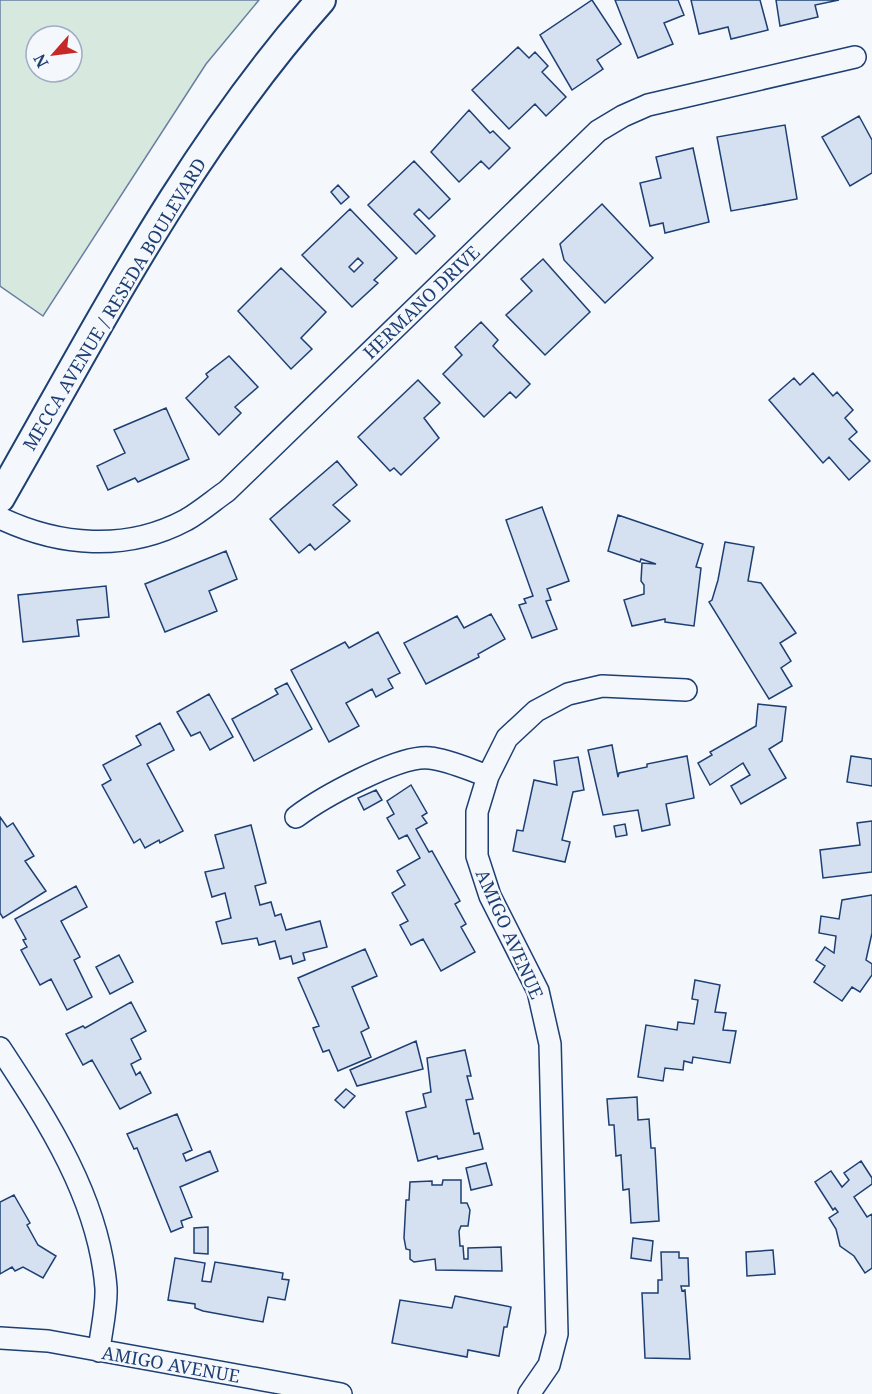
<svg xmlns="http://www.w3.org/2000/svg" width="872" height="1394" font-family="'Noto Serif',serif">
<rect width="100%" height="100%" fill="#f4f7fb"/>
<!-- green -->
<path fill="#d7e8df" stroke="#687fa3" stroke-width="1.5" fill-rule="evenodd" d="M0,0H259L206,64L43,316L0,286ZM36,36H72V72H36Z"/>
<!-- building -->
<path fill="#d5e0f0" stroke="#1d3f73" stroke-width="1.5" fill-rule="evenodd" d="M592,0L621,44L597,60L603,69L572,90L540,35Z
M615,0H678L684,15L664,23L673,44L638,58Z
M691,0H760L768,30L731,39L728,27L699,34Z
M776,0H839L815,5L818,17L780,26Z
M518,47L529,58L535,52L548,66L542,72L566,97L546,116L535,104L509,129L472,90Z
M469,110L490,133L493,131L510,148L489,169L481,161L459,182L431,152Z
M859,116L872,140V173L850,186L822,137Z
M785,125L797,199L731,211L717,137Z
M693,148L709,222L665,233L663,223L650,226L640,183L661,178L656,157Z
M414,161L450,199L429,219L419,209L414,214L435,236L416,254L368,205Z
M338,185L349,197L341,204L331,192Z
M602,204L653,258L605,303L564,260L560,244Z
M350,209L397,258L374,280L378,283L352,307L302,255ZM358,258L363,263L354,272L349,267Z
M543,259L590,312L545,355L506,315L532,291L521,279Z
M281,268L326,312L301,338L312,349L291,369L238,311Z
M481,322L498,340L493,346L530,384L516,398L510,392L484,417L443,374L462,355L455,347Z
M229,356L258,387L235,407L241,413L219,435L186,398L208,377L206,374Z
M813,373L833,396L837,392L853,410L845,418L857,432L849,439L870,461L849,480L829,457L823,463L769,400L794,378L800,385Z
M418,380L440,403L424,418L439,438L401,475L394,468L390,471L358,437Z
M166,408L189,459L138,482L135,478L108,490L97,466L125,453L114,430Z
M337,461L357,485L333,505L350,521L315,550L310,544L299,553L270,519Z
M542,507L569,581L547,589L551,600L546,601L557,629L532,638L519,605L526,603L524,599L533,596L506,520Z
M618,515L703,544L696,567L701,568L694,626L665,622V619L632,626L624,600L644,594V585L641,581L642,563L656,564L641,559L640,562L608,551Z
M725,542L754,547L748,581L761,583L796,633L780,643L791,661L781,668L792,686L769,699L709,602L712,600L718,580Z
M226,551L237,579L209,591L217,611L165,632L145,584Z
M106,586L109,617L77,620L79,636L23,642L18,595Z
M491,614L505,639L478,654L479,657L426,684L404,643L457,616L464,628Z
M378,632L400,673L388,679L393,688L376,697L372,689L346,703L359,726L329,742L291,670L345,642L349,648Z
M287,683L312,729L254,761L232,719L278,694L275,689Z
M209,694L233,737L210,750L200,732L191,736L177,712Z
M758,704L786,707L782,741L769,749L786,778L741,804L731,786L750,775L743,763L710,785L698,763L712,755L710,752L756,726Z
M160,723L174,750L147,764L183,831L160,843L159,840L145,848L140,839L134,843L102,785L111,780L103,765L141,745L136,736Z
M612,745L618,777L619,773L647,767V764L687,756L694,798L666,804L670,825L642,831L638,810L603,815L588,750Z
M851,756L872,759V786L847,782Z
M578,757L584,790L573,792L562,840L570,842L565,862L513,851L517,830L523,831L534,780L557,785L554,761Z
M411,785L427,813L422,816L427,823L416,829L429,852L432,851L460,901L455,904L466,924L461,927L475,952L441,971L423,939L411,945L400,925L408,921L392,893L405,885L397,871L420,858L407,835L399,839L387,818L394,814L387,801Z
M376,790L382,800L364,810L358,798Z
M0,817L7,827L13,823L34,856L25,861L46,891L3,918L0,913Z
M872,821V872L823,878L820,850L860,845L857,823Z
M625,824L627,835L616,837L614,826Z
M251,825L266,883L255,886L260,905L271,902L275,916L281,914L286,930L320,921L327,947L303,953L305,960L293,964L291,956L280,959L275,941L259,945L257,938L222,944L216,922L231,918L225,893L212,897L205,872L224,868L215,835Z
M76,886L87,907L61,921L80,957L74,960L92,997L67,1010L51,979L40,985L21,950L27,947L23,940L26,939L15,919Z
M872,895V933L866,960L872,964V975L860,992L852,987L842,1001L814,982L825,966L816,960L825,947L834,953L836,936L819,933L821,916L839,919L842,900Z
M365,949L377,976L352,987L369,1028L361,1032L371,1057L338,1071L329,1050L323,1052L313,1028L319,1026L298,978Z
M119,955L133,982L110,994L96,967Z
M695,980L720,985L715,1012L726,1013L723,1030L736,1031L730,1063L693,1057L692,1063L684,1061L683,1070L665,1068L663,1081L638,1077L646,1025L677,1030L678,1022L694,1024L698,1000L692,999Z
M131,1002L146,1031L131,1039L141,1059L131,1064L136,1075L140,1072L151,1093L120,1109L92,1060L83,1065L66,1034L83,1026L85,1028Z
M416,1041L423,1069L357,1086L350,1070Z
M465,1050L471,1076H467L473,1099L466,1100L474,1134L479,1133L483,1149L438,1159L437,1156L418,1161L406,1112L426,1107L423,1094L431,1092L427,1058Z
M346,1089L355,1096L344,1108L335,1100Z
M637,1097L638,1120L649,1119L651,1148H655L659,1221L631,1223L629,1189L623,1190L621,1155L616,1156L614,1125H609L607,1099Z
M177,1114L192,1150L183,1154L186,1161L210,1151L218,1171L180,1187L192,1217L181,1221L183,1227L171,1232L137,1148L134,1149L127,1134Z
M861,1161L872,1178V1184L854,1197L867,1217L872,1214V1268L865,1273L854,1256L840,1246L836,1229L829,1218L838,1212L835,1208L833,1210L815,1182L831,1171L842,1187L849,1180L844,1173Z
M486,1163L492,1185L471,1190L466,1168Z
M443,1180H461V1203H467L470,1210L468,1226H461L459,1231L460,1246H463L464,1259H468V1248L501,1247L502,1271L436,1270L435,1259L414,1262L410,1259V1250L406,1249L404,1238L406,1200H409L410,1182L432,1181V1185H442Z
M14,1195L30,1223L27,1225L38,1245L56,1256L43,1278L23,1267L15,1271L12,1267L0,1274V1202Z
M208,1227V1254L194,1253V1228Z
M633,1238L653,1241L651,1261L631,1258Z
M773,1250L775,1274L747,1276L746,1252Z
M661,1252H679V1258H688L689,1286H681L682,1291L685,1290L690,1359L645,1358L642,1293H658V1280H662Z
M175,1258L205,1263L202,1281L211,1282L215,1262L283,1273L282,1279L289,1280L285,1300L268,1297L263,1322L203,1311L195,1308V1304L168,1300Z
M455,1296L511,1307L507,1327H504L499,1356L468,1350L467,1357L392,1343L400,1300L452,1308Z"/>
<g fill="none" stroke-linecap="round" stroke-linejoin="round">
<!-- street casing -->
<g stroke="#1d3f73" stroke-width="24">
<path id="street" d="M0,518C59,546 126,552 186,520C200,512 214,500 227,491L598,131L623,116L648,105L855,57
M296,817C321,798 400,754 430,758C449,760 470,770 488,776
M0,1048C48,1121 99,1199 106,1288C107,1308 101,1331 99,1351
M0,1338L48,1341L341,1394
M529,1394L549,1365L557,1334L550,1044L538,991L490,896L477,856V812L488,776L507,738L536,711L568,694L602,686L686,690"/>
</g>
<!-- secondary casing -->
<g stroke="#1d3f73" stroke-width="32">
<path id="secondary" d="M0,498C98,327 189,148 321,0"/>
</g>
<!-- street -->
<use href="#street" stroke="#f4f7fb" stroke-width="21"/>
<!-- secondary -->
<use href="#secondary" stroke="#f4f7fb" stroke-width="28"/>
</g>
<g text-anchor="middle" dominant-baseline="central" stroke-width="4.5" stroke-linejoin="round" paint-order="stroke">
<!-- street labels -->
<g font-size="18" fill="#1d3f73" stroke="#f4f7fb">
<text transform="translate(421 302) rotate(-44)">HERMANO DRIVE</text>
<text transform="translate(114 304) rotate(-59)">MECCA AVENUE / RESEDA BOULEVARD</text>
<text transform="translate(510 934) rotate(66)">AMIGO AVENUE</text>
<text transform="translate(171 1364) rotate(10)">AMIGO AVENUE</text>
</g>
</g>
<!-- north arrow -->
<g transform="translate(54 54) rotate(242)"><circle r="28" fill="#f4f7fb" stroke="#9eadc5" stroke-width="1.5"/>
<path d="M0-4.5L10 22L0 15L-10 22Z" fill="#c62828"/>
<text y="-9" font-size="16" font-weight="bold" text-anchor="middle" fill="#1d3f73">N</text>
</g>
</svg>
